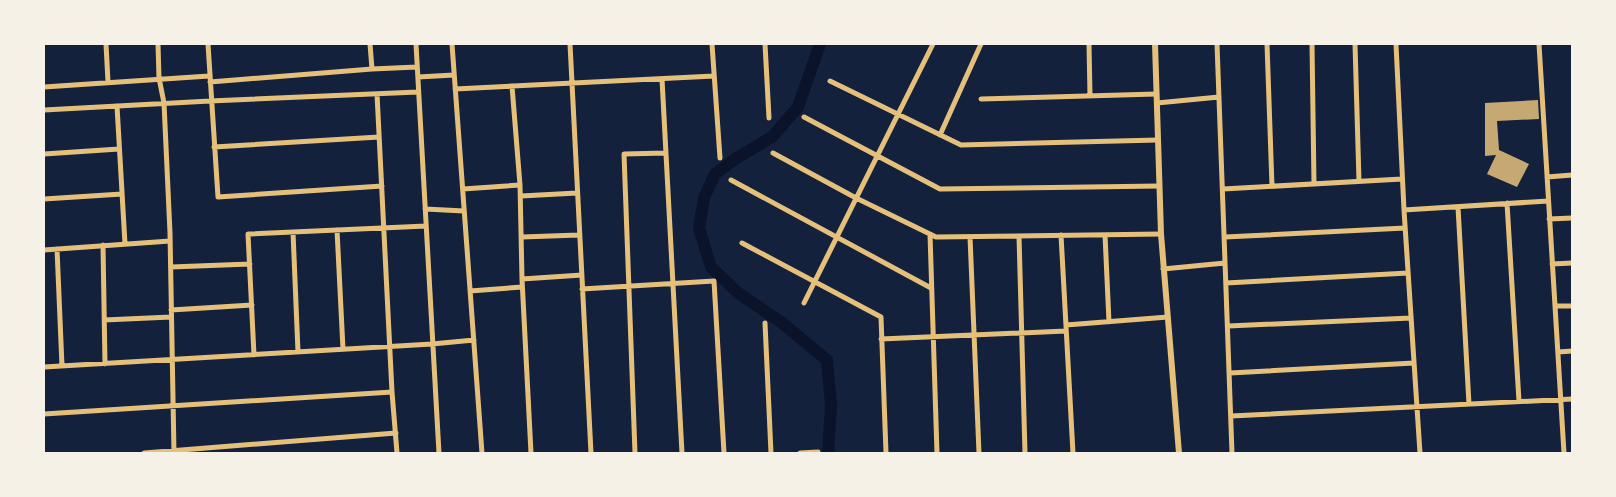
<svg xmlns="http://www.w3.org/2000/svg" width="1616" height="497" font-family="'Roboto Serif',serif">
<rect width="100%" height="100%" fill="#14213d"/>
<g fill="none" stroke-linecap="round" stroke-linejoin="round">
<!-- canal -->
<path stroke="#0b132b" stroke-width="12" d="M820,44L798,107L772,137L735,159L715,174L704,198L699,228L711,267L738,293L781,322L827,360L831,405L828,453"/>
</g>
<!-- building -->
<path fill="#c6a872" d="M1538,100L1539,119L1497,121L1499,150L1529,164L1517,187L1487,174L1496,155L1485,156V103Z"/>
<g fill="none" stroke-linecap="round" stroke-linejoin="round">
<!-- minor -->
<path stroke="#e5c07b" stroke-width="5" d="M106,44L108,82
M158,44L159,78L164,103L170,233L174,453
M208,44L218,197L382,186
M370,44L372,69L417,67
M416,44L439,453
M452,44L482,453
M570,44L591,453
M712,44L720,158
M765,44L769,118
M1089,44L1090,96
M1217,44L1232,453
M1267,44L1272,186
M1312,44L1314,184
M1355,44L1359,181
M1396,44L1404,210L1420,453
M1539,44L1564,453
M418,77L454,75
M662,79L682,453
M830,81L961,145L1158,140
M210,82L372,69
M512,86L520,185L522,279L531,453
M44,87L209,76
M455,89L714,76
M377,94L392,392
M981,99L1156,94
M1157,103L1219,97
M117,106L125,244
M44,110L210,101L418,92
M804,117L940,189L1159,186
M940,135L981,44
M214,147L379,137
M773,153L856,198L936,237L1161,234
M44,154L119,149
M1547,177L1572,175
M731,180L931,288
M463,189L520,185
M1223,189L1402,179
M521,196L577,193
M44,199L122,194
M1507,203L1519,401
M1458,207L1469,404
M425,209L464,211
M1404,210L1548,201
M1549,219L1572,218
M337,230L343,349
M293,232L298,352
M930,234L937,453
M1061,235L1073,453
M1105,235L1109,322
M1019,236L1025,453
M522,237L579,235
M970,237L979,453
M1225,237L1405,228
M742,243L881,317L886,453
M103,245L105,364
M57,249L62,366
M44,250L170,241
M1552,264L1572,263
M171,267L250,264
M1163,269L1225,263
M522,279L582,275
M1226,283L1408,273
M582,289L714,281L724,453
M470,291L522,287
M804,303L933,44
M1555,306H1572
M171,310L252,305
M104,320L171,317
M765,323L771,453
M1066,325L1168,317
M1228,326L1411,318
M881,339L1066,331
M1558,352L1572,351
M254,355L248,234L426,226
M44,367L432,344L474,340
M1230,373L1414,363
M44,414L392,392L397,453
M1231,416L1572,399
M144,453L396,433
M635,453L624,154L666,153
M800,453L818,452"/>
<!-- tertiary -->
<path stroke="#e5c07b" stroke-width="6" d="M1155,44L1161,234L1179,453"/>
</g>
<!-- border -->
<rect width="1616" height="497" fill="none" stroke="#f6f1e7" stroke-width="90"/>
</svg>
